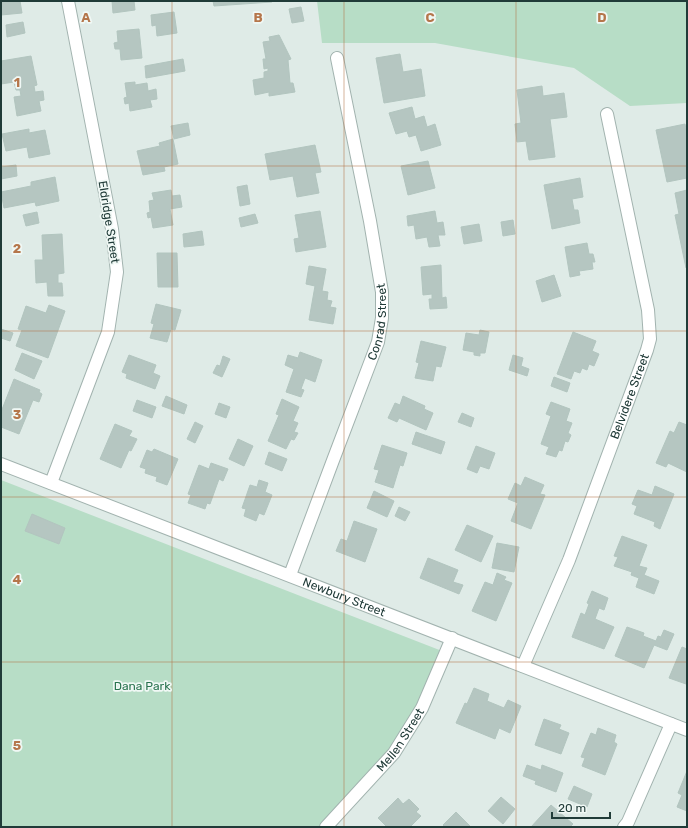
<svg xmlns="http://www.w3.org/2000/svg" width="688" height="828" font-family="Rubik,sans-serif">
<rect width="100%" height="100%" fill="#dfebe7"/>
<!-- green -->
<path fill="#b7ddc6" d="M317,1H687V103L630,106L574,68L435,43H322Z
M1,480L442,651L417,713L328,827H1Z"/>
<!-- building -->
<path fill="#b5c6c1" stroke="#b2c5bf" d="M1,1H20L22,13L1,15Z
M112,1H134L135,10L113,13Z
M213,1H271L272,2L214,6Z
M301,7L304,21L292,23L289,9Z
M174,12L177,33L157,36L156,25L152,26L151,15Z
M23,22L25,33L7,37L6,25Z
M139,29L142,58L121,60L120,49H115L114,43L118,42L117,31Z
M279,35L291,59L288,60L290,83H293L295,92L269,96V92L255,95L253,80L264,78V72L268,71V68L264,69L263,59H266L263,42L270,41L269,37Z
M400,54L403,72L421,69L425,96L384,103L376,58Z
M31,56L37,85L34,86L35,92L43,91L44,100L39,101L41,111L17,116L14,97L21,96L20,90H16L14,82L1,84V61Z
M183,59L185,71L146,78L145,66Z
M135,82V85L147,83L148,91L156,89L157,99L150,100L152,107L130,111L129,103L125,104L124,98L127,97L125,83Z
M542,86L543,96L564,93L567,117L550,119L555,157L529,160L526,141L517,142L515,124L521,123L517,90Z
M412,107L415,119L424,116L427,127L435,124L441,145L421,151L416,135L409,137L407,131L396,134L389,113Z
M188,123L190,135L174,139L171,126Z
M685,124L687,133V178L667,182L656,130Z
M29,129V133L45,130L50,154L29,158L27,147L6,151L2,134Z
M173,139L178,164L164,167L165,171L143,175L137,151L160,146L159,143Z
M315,145L321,172L315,173L319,193L297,197L293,176L270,180L265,154Z
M428,161L435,188L408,195L401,166Z
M16,165L17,176L1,179V167Z
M55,177L59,201L36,206L35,202L4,208L1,192L31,186V182Z
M580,178L583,197L572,199L574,210H578L580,223L552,229L544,185Z
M247,185L250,204L240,206L237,187Z
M171,190L172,196L180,195L182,207L170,209L173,225L153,228L151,217L148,218L147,213L150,212L149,201L154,200L152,193Z
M687,190V268H686L675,215L679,214L675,193Z
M320,211L326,247L296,252L294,239L299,238L295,215Z
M435,211L437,223L443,222L445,235H438L440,246L429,247L427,237L416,239L414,225L408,226L407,216Z
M37,212L39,223L26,226L23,215Z
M255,214L258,223L241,227L239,218Z
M513,220L515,234L503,236L501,222Z
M479,224L482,241L464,244L461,227Z
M202,231L204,245L184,247L183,234Z
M62,234L64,273L58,274V283H62L63,296H48L47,282L36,283L35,260H43L42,235Z
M587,243L589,254H593L595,262H592L593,269L579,271L580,275L570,277L565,247Z
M157,253H177L178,287H158Z
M441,265L442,298L446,297L447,308L430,309L429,299H432V294L423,295L421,267Z
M309,266L326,269L322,291L328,292L327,300L332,301L330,307L336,308L333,324L309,320L315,286L306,284Z
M554,275L561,296L542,302L536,281Z
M156,304L181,310L175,330L171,329L167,342L150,338L154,324L151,323Z
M49,305L65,311L48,358L16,346L22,330L18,329L26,306L46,313Z
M1,329L13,333L10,341L1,338Z
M480,330L489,332L485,353H480V356L474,355V352L463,350L466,333L479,335Z
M573,332L596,341L592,351L599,354L594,366L589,364L587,370L582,368L580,373L574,371L571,379L557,374Z
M421,341L446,347L441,367L436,366L433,381L415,378L419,363L416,362Z
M300,352L322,360L315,382L305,378L301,389L304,390L301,397L286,392L294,369L285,365L288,355L298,358Z
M22,353L42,361L34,379L15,370Z
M129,355L156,365L153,373L160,376L155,389L126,378L127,374L122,372Z
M513,355L523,358L521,366L529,369L527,376L509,370Z
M223,356L230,359L222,377L213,373L217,365L220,366Z
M554,377L570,383L567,392L551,386Z
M14,379L40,390L39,392L42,394L39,402L33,400L19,434L1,427V412Z
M166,396L187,405L184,414L162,406Z
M403,396L425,406L424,409L433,413L426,430L399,418L397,422L388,418L395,403L400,405Z
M282,399L299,407L293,421L298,423L294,432L298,433L294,440L291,439L286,449L268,441L279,415L276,414Z
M137,400L156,407L152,418L133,411Z
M551,402L570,409L566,421L572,423L568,433L571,435L568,442L565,441L562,451L559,450L556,457L546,454L549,447L541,444L551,416L546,414Z
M219,403L230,407L226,418L215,414Z
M462,413L474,418L471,427L458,422Z
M195,422L203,426L195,443L187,439Z
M679,422L687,425V472L668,463L666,467L656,463L670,431L674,433Z
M115,424L132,431L129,436L137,439L131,451L129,450L121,468L100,459Z
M416,432L445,442L441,454L412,444Z
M238,439L253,446L244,466L229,459Z
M382,445L407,453L403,466L400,465L393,488L375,482L379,470L374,469Z
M476,446L495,453L489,469L480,466L477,473L467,469Z
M154,449L178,459L167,485L156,481L157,477L145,473L146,469L140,467L147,450L152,452Z
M269,452L287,459L282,471L265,464Z
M211,463L228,469L223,481L219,479L210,504L207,503L205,509L188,503L191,495L188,494L199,465L209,469Z
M525,477L544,485L540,494L545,495L531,529L511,521L518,503L508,499L515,483L521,486Z
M259,480L268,483L265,492L272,495L264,515L259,513L256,521L244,516L246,509L242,508L250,485L257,487Z
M655,486L674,494L660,529L654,526L655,522L634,514L637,506L632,504L638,490L652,495Z
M374,491L394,501L387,517L367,508Z
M399,507L410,512L405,521L395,516Z
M32,514L65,528L59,544L25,531Z
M354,521L377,529L365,562L336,551L341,539L347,541Z
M467,525L493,536L481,562L455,550Z
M622,536L647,545L639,566L647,568L644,575L659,581L654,594L636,587L639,578L631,575L632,572L614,566L618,557L614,556Z
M497,543L519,547L514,572L492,568Z
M428,558L458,570L453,582L463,585L459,594L420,578Z
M497,573L506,577L504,580L512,583L496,621L472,611L485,582L493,585Z
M592,591L608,598L604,610L599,608L595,619L614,627L604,649L572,637L581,613L585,615L589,604L587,603Z
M627,627L644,633L643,636L656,641L658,636L661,637L664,630L674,634L667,650L654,645L644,668L615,656Z
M682,647L687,649V681L686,684L669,678Z
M474,688L489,694L487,701L504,708L508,700L521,706L510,733L499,728L495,739L456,723L465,703L467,704Z
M544,719L561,725L559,729L569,733L561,754L535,745Z
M598,728L616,735L614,742L617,744L605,775L582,766L585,758L581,757L591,733L596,735Z
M527,765L541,770L542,765L563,773L556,792L535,784L536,781L523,776Z
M687,771V811L677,807L682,795L678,793Z
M574,786L592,794L587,807L568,799Z
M501,797L515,809L503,824L488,811Z
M398,798L403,804L409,799L419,809L416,812L421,816L410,827H387L378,818Z
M551,805L573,824L570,827H531Z
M456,812L470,826L469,827H445L443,825Z"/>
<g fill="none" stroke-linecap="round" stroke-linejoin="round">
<!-- minor casing -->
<g stroke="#a2b3af" stroke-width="14">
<g id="minor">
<path id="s1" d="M1,464L687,730"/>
<path d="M51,483L108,332L117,272L112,229L68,1"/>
<path id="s2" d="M290,575L332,463L378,342L382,318V292L370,221L337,58"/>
<path id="s3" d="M523,666L569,560L647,350L650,339L648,310L607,114"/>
<path id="s4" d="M326,827L394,753L422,708L452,638"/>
<path d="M624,827L628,822L671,724"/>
</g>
</g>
<!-- minor -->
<use href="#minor" stroke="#fff" stroke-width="12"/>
</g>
<!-- grid -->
<path fill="none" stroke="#b5764b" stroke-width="1" stroke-opacity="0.55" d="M172,1V827M344,1V827M516,1V827M1,166H687M1,331H687M1,497H687M1,662H687"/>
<g text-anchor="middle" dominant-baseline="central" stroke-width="3.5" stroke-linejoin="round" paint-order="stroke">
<!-- street labels -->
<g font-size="12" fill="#203b38" stroke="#f0f8f5">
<text transform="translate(109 222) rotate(81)">Eldridge Street</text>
<text stroke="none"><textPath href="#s2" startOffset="269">Conrad Street</textPath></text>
<text stroke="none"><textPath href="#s3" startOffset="290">Belvidere Street</textPath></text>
<text stroke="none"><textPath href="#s1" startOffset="368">Newbury Street</textPath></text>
<text stroke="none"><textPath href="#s4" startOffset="115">Mellen Street</textPath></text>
</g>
<!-- park labels -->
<g font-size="12" fill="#29734f" stroke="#f0f8f5">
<text x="142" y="686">Dana Park</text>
</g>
</g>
<g font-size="13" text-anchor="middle" font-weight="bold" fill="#b5764b" stroke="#f0f8f5" stroke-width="3.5" stroke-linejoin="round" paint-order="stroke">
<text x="86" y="22">A</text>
<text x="258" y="22">B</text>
<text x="430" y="22">C</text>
<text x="602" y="22">D</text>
<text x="17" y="87">1</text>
<text x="17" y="253">2</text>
<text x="17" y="419">3</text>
<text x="17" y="584">4</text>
<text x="17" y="750">5</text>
</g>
<!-- border -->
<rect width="688" height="828" fill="none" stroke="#203b38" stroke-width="4"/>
<!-- scale -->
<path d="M552 812v6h58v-6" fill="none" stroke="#203b38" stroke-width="2"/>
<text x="558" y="812" font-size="12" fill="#203b38" stroke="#f0f8f5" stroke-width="3" paint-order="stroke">20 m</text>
</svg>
